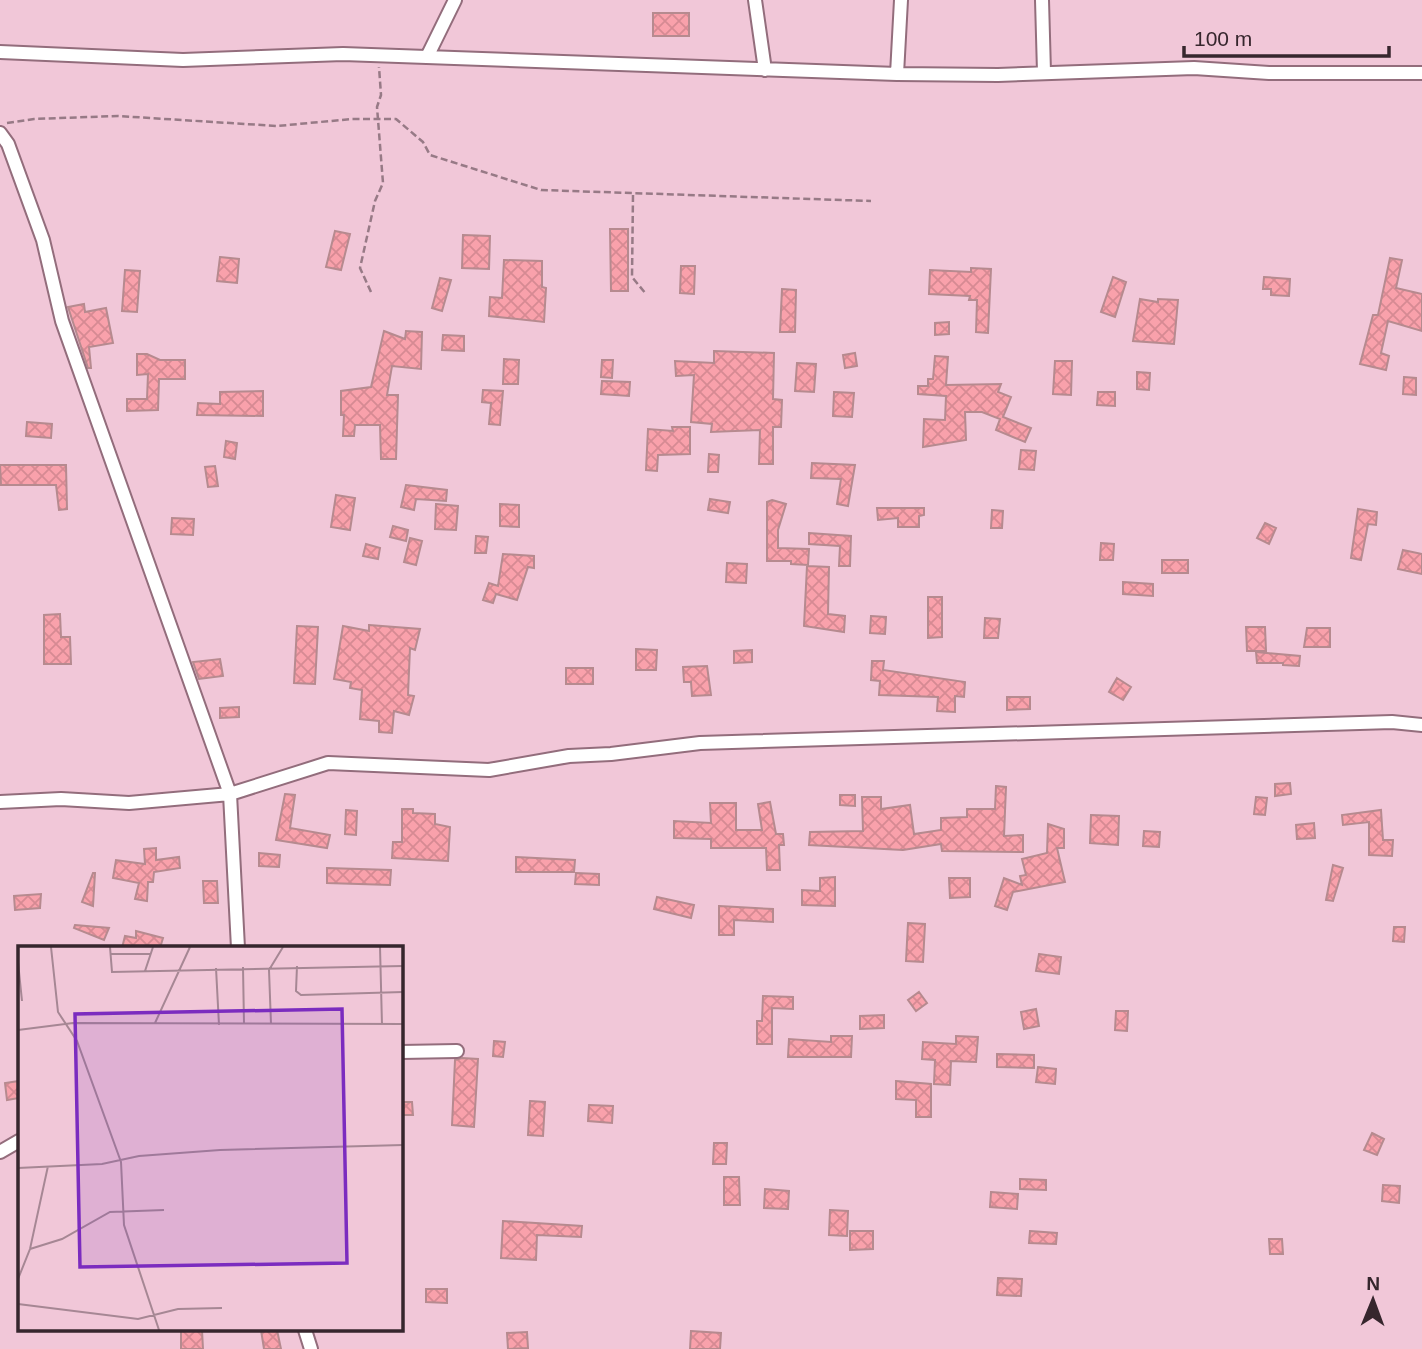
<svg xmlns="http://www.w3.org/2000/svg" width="1422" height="1349" font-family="Helvetica,sans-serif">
<defs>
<pattern id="building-cross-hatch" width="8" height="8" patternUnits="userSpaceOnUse" patternTransform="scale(1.75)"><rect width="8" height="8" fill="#f9a1ab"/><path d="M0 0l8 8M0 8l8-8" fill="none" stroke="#d68a93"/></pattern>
</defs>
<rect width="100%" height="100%" fill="#f1c7d8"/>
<!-- building -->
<path fill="url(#building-cross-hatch)" stroke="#b68a8f" stroke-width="2" d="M653,13H689V36H653Z
M610,229H628V291H611Z
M335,231L350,234L341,270L326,267Z
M463,235L490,236L489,269L462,268Z
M220,257L239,259L237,283L217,281Z
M1390,258L1402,260L1396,288L1422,294V331L1388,321L1381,353L1389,356L1386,370L1360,364L1373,315H1378Z
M504,260L542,261V287L546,288L544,322L489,316L490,297L502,298Z
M681,266H695L694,294L680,293Z
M971,268L991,269L988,333L976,332L977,300H969L970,296L929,294L930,270L971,272Z
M125,270L140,271L137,312L122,311Z
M1113,277L1126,282L1115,317L1101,312Z
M1264,277L1290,279L1289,296L1271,295V289H1263Z
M440,278L451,280L442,311L432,308Z
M782,289L796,290L795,332H780Z
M1140,299L1158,302V299L1178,300L1174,344L1133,341Z
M84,304L85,312L106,308L113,343L89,347L91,368H88L68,307Z
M949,322V334L935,335V323Z
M384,331L405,339L406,331L422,332L421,369L392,366L387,395H398L396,459H381L380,425H355L354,436H343L344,415H341V391L371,387Z
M443,335L464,336V351L442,350Z
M714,351L774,353L773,399L782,400L781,427H773V464H759L760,430L711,432L712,424L691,422L694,375L676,376L675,361L714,363Z
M855,353L857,366L845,368L843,355Z
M137,354H147L160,360H185V379H159L158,410L127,411V399H147L148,374L137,375Z
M935,356L948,357L946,385L1001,384L998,392L1011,397L1003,417L1031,428L1025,442L996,430L1000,419L982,412H965L966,440L923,447L924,419L945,420L946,396L918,394V386H928V379H933Z
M504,359L519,360L518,384H503Z
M602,360H613L612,378L601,377Z
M1055,361H1072L1071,395L1053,394Z
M797,363L816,364L814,392L795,391Z
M1137,372L1150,373L1149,390L1137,389Z
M1404,377L1416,378V395L1403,394Z
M602,381L630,382L629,396L601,394Z
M483,390L503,391L500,425L489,424L491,403L482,402Z
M263,391V416L197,415L198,403L220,404V392Z
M834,392L854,393L852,417L833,416Z
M1098,392H1115V406L1097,405Z
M27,422L52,424L51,438L26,436Z
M672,427H690V454L658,455L657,471L646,470L648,429L673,431Z
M226,441L237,443L235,459L224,457Z
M1021,450L1036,451L1034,470L1019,469Z
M709,454L719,455L718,472H708Z
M812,463L855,465L848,506L837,504L841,479L811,478Z
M0,465H66L67,509L59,510L56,485H1Z
M215,466L218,486L208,487L205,467Z
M406,485L447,490L446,501L416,499L414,510L401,507Z
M336,495L355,498L350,530L331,527Z
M710,499L730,502L728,513L708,510Z
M772,500L786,504L778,530V548L809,549L808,565L791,564V561H767V502Z
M436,504L458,506L456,530L435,529Z
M500,504L519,505V527L500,526Z
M877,508H924V515L919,516V527H898V518L878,520Z
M1358,509L1377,512L1376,525L1368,524L1361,560L1351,558Z
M992,510L1003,511L1002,528H991Z
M172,518L194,519L193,535L171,534Z
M1265,523L1276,528L1269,544L1257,538Z
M393,526L408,530L406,541L390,537Z
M809,533L851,536L850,566H839L840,546L809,544Z
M476,536L488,537L486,553H475Z
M410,538L422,541L416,565L404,562Z
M1101,543L1114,544L1113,560H1100Z
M366,544L380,548L378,559L363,556Z
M1403,550L1422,554V574L1398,569Z
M503,554L534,556V568L528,567L517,600L496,594L493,603L483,600L489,583L498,586Z
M1162,560H1188V573H1162Z
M727,563L747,564L746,583L726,582Z
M807,566L829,567L828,614L845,616L844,632L804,626Z
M1123,582L1153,584V596L1123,594Z
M928,597H942V637L928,638Z
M60,614L61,637H70L71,664H44V615Z
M871,616L886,617L885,634L870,633Z
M985,618L1000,619L998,638H984Z
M369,625L420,629L415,650L410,648L408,695L414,696L409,715L394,711L392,733L379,732V721L360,719L362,690L350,688L351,682L334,679L343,626L369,631Z
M297,626L318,627L315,684L294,683Z
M1246,627H1265L1266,651H1247Z
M1307,628H1330V647H1304Z
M636,649L657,650L656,670H636Z
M752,650V662L734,663V651Z
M1256,652L1300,656L1299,666L1283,665V663H1257Z
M220,659L223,676L199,679L193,662Z
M872,661H884L883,670L965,682L964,697L955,696V712L937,711L938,697L879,695L880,681L871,680Z
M707,666L711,695L692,696L691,682H684L683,667Z
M566,668H593V684H566Z
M1117,678L1131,687L1123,700L1109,692Z
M1007,697H1030V709L1007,710Z
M239,707V717L220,718V708Z
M1290,783L1291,794L1275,796V784Z
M996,786L1006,787L1004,836L1023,835V852L942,851L941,844L903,850L809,845L810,832L863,831L862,797H881V809L910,805L914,834L941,830V818L967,817V809H995Z
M285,794L295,795L290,828L330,835L327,848L276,840Z
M840,795H855V806L840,805Z
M1256,797L1267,798L1265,815L1254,814Z
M770,802L776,834H783L784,845H779L780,870H767L766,848H711V839L674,838V821L711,823L710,803H736V830H762L758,804Z
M402,809H413V813L435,814V824L450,827L448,861L392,858L393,842H402Z
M346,810L357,811L356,835L345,834Z
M1381,810L1383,840H1393L1392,856L1369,855V822L1343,825L1342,815Z
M1091,815L1119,816L1118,845L1090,843Z
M1314,823L1315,838L1297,839L1296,825Z
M1048,824L1064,829V848H1057L1065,882L1013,892L1007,910L995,906L1004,878L1022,885L1020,876L1026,875L1022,859L1047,853Z
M1144,831L1160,832L1159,847L1143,846Z
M156,848V860L179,857L180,868L154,872L153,882H148L147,901L135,899L139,883L113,878L116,860L145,864L144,849Z
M259,853L280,855L279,867L259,866Z
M516,857L575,860L574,872H516Z
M1333,865L1343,868L1333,901L1326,900Z
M327,868L391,870L390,885L327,883Z
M93,873H95L93,906L82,902Z
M576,873L599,874V885L575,884Z
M835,877V906L802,905V890L820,891V878Z
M949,878H970V897L950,898Z
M203,881H217L218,903H204Z
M41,894L40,908L15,910L14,896Z
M657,897L694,905L691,918L654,909Z
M719,906L773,909V922L734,920V935H719Z
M908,923L925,924L923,962L906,961Z
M75,925L109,928L104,940L74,928Z
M1394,927H1405L1404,942L1393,941Z
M136,931L163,938L160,948H122L125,936L136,938Z
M1039,954L1061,957L1059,974L1036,971Z
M919,992L927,1003L916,1011L908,1000Z
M763,996L793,997V1009L772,1008V1044H757V1021H762Z
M1036,1009L1039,1026L1024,1029L1021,1012Z
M1116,1011H1128L1127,1031L1115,1030Z
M884,1015V1028L860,1029V1016Z
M831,1036H852L851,1057H788L789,1039L831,1042Z
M956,1036L978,1037L976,1062L951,1061L950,1085L934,1084L935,1060L922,1059L923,1042L956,1044Z
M494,1041L505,1042L503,1057L493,1056Z
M997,1054L1034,1055V1068L997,1067Z
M462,1058L478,1059L474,1127L452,1125L455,1060Z
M1038,1067L1056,1069L1055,1084L1036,1082Z
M19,1081V1098L7,1100L5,1083Z
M896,1081L931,1084V1117H916V1100L896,1099Z
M530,1101L545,1102L543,1136L528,1135Z
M401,1102H412L413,1115H401Z
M589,1105L613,1106L612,1123L588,1121Z
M1372,1133L1384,1139L1377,1155L1364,1150Z
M714,1143H727L726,1164H713Z
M724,1177H739L740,1205H724Z
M1020,1179L1046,1180V1190L1020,1189Z
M1383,1185L1400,1186L1399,1203L1382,1201Z
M765,1189L789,1191L788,1209L764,1208Z
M991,1192L1018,1194L1017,1209L990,1207Z
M830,1210L848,1211L847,1236L829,1235Z
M503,1221L582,1226L581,1237L537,1235L536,1260L501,1258Z
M850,1231H873V1249L850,1250Z
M1030,1231L1057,1233L1056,1244L1029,1243Z
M1269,1239H1282L1283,1254H1270Z
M998,1278L1022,1279L1021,1296L997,1295Z
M426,1289H447V1303L426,1302Z
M181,1330H202L203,1349H181Z
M261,1330H277L281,1349H264Z
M691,1331L721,1333L720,1349H690Z
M527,1332L528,1348L508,1349L507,1333Z"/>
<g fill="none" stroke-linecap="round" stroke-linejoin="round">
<!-- street casing -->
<g stroke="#936d7c" stroke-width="16">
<path id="street" d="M755,0L765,70
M1042,0L1044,72
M0,52L183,60L343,54L897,74L998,75L1194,68L1269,73H1422
M427,57L455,0
M897,74L901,0
M0,133L8,144L43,240L62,321L230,794L238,948
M0,802L61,799L129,803L230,794L328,763L489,770L569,756L611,754L700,743L1392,722L1422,725
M401,1052L457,1051
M0,1152L19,1141
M305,1330L311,1349"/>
</g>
<!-- path -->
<path stroke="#977a86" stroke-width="2.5" stroke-dasharray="7 3.5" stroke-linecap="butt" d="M7,123L34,119L118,116L277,126L352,119H396L423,142L430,155L541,190L871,201
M633,195L632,277L646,294
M371,292L360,268L375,201L383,183L377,107L381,95L379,67"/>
<!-- street -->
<use href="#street" stroke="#fff" stroke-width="12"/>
</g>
<!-- overview -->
<g transform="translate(18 946)">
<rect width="385" height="385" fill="#f1c7d8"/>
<path fill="none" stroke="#a68794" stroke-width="2" d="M33,1L40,66L59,95L103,216L106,279L141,384M92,1L94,26L385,20M362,1L364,79M93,8H132M0,16L4,55M279,20L278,45L283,49L385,46M225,21L226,78M198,22L201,79M127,25L135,1M137,77L172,1M253,78L251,24L265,1M0,84L55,77L385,78M0,222L84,218L121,210L202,204L385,199M12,303L44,293L92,266L146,264M0,333L12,303L30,220M0,358L120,373L160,363L204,362"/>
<path fill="#7b2cbf" fill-opacity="0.15" stroke="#7b2cbf" stroke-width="3.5" d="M324,63L329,317L62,321L57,68Z"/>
<rect width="385" height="385" fill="none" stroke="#36262d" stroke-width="3.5"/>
</g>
<!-- north arrow -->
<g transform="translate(1373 1300) rotate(1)" stroke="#f1c7d8" stroke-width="5" paint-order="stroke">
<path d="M0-5L12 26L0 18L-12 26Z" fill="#36262d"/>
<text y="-10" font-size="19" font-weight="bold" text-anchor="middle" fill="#36262d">N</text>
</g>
<!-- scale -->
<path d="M1184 46v10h205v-10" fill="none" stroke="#36262d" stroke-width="3.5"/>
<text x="1194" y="46" font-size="21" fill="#36262d" stroke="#f1c7d8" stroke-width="5" paint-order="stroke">100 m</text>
</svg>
